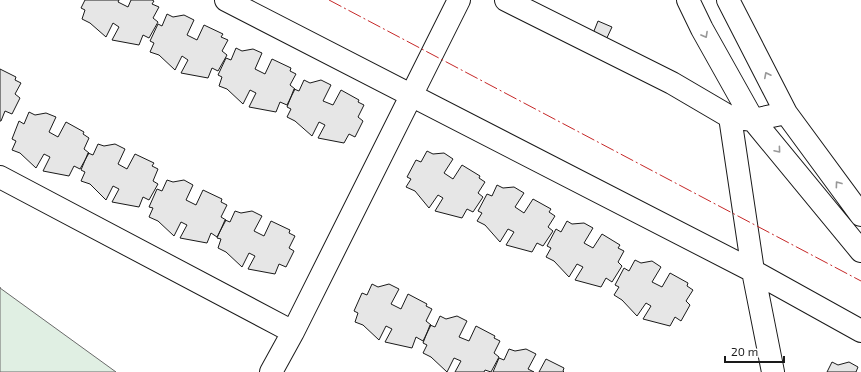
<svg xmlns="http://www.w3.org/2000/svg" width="861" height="372" font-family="'Exo 2',sans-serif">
<rect width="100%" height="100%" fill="#fff"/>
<!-- green -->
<path fill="#e0efe3" stroke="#6a6a6a" d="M0,287V288L116,372H0Z"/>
<!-- building -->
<path fill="#e6e6e6" stroke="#1a1a1a" d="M85,0H119L118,2L128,7L131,0H152L154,1L152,4L159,7L153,18L158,22L149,38L143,35L139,45L112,40L119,27L113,23L106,37L90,23L82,19L85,10L81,8Z
M167,14L173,17L184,15L194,20L187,35L197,40L204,25L223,34L221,37L228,40L222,51L227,55L218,71L212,68L208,78L181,73L188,60L182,56L175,70L159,55L150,52L154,43L150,41L158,24L162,26Z
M598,21L612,27L605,42L592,36Z
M236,48L242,51L253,49L262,53L255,69L265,74L272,59L291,68L290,71L296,74L290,85L295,89L287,105L280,102L276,112L249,107L256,93L250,90L243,104L227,89L219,86L222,77L218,75L226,58L231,60Z
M0,69L16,77L15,80L21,83L15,94L20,98L12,114L5,111L1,121H0Z
M304,80L310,83L321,80L331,85L323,101L333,105L341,90L359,100L358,102L364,105L358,117L363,121L355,137L349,134L344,143L318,138L325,125L319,122L312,136L295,121L287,117L291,109L287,107L294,89L299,91Z
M29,112L35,115L46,113L56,117L49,132L58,137L66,122L84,132L83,134L89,138L84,149L89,153L80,169L74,166L69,176L43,171L50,157L44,154L36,168L20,153L12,150L16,141L12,139L19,121L24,124Z
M98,144L104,146L115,144L125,149L118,164L127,169L135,154L154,163L152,166L158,169L153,181L158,184L149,200L143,197L139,207L112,202L119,189L113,186L106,200L90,184L81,181L85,172L81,170L88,153L93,155Z
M427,151L433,154L444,153L453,159L444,173L453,179L462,165L480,176L479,178L485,182L478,193L483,197L473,212L467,209L462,218L435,211L443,198L438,195L429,208L415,191L406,187L411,179L407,177L416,160L421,162Z
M167,180L173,182L184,180L193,185L186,200L196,205L203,190L222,199L221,202L227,205L221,217L226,220L217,237L211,233L207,243L180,238L187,225L181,222L174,236L158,221L149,217L153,208L149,207L157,189L162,191Z
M497,185L503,188L514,187L524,193L515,207L524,213L533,199L551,209L549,212L555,216L548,227L553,231L543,246L537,243L532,252L506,245L514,232L508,229L500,242L485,225L477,221L482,213L478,211L487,194L492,196Z
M235,211L241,213L252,211L262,216L254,231L264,236L271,221L290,230L289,233L295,236L289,248L294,251L286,267L279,264L275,274L248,269L255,256L249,253L242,267L226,252L218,248L221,239L217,238L225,220L230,222Z
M567,221L572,224L584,223L593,228L584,243L593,248L602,234L620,245L618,248L624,251L618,262L622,266L612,282L606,278L601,287L575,280L583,267L577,264L569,277L554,261L546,257L551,248L547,246L556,229L561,232Z
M635,260L641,263L652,261L661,267L652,282L662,287L670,273L688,283L687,286L693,290L686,301L690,305L681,321L675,317L670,326L643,319L651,306L646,303L637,316L622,300L614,295L619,287L615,285L624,268L629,271Z
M372,284L378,287L389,284L399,289L391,304L401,309L408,294L427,304L426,306L432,309L426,321L431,325L423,341L416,337L412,348L385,342L392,329L386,326L379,340L363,325L355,322L358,313L354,311L362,293L367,295Z
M440,316L446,319L457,316L467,321L459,337L469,341L476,326L495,336L494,338L500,341L494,353L499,357L491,372L485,370L484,372H455L461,361L454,358L447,372L431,357L423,353L427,345L423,343L430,325L435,327Z
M509,349L515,351L526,349L536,354L528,369L534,372H493L499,358L504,360Z
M546,359L564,368L563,371L564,372H539Z
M832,362L838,365L849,362L858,367L856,372H827Z"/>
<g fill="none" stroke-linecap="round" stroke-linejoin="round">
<!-- minor casing -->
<g stroke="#1a1a1a" stroke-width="24">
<path id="minor" d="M226,0L753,271L861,331
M506,0L672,83L730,117L753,120L786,113
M688,0L702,29L753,120L861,251
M728,0L786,113L861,215
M730,117L753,271L773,372
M0,177L293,332L459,0
M271,372L293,332"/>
</g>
<!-- minor -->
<use href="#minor" stroke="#fff" stroke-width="22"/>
<!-- power -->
<path stroke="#c62828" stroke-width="1" stroke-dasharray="14 3 2 3" stroke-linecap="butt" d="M329,0L861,281"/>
</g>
<!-- one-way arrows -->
<defs><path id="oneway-chevron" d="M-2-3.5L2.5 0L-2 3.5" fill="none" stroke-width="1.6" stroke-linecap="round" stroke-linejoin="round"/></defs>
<g stroke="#989898">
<use href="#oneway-chevron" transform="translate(705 35) rotate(61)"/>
<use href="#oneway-chevron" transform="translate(767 75) rotate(-117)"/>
<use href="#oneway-chevron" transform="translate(778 150) rotate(50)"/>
<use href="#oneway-chevron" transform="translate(838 184) rotate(-126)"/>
</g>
<!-- scale -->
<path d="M725 356v6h59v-6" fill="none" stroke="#1a1a1a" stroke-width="2"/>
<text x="731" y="356" font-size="12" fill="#1a1a1a" stroke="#ffffff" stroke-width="3" paint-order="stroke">20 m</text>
</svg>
